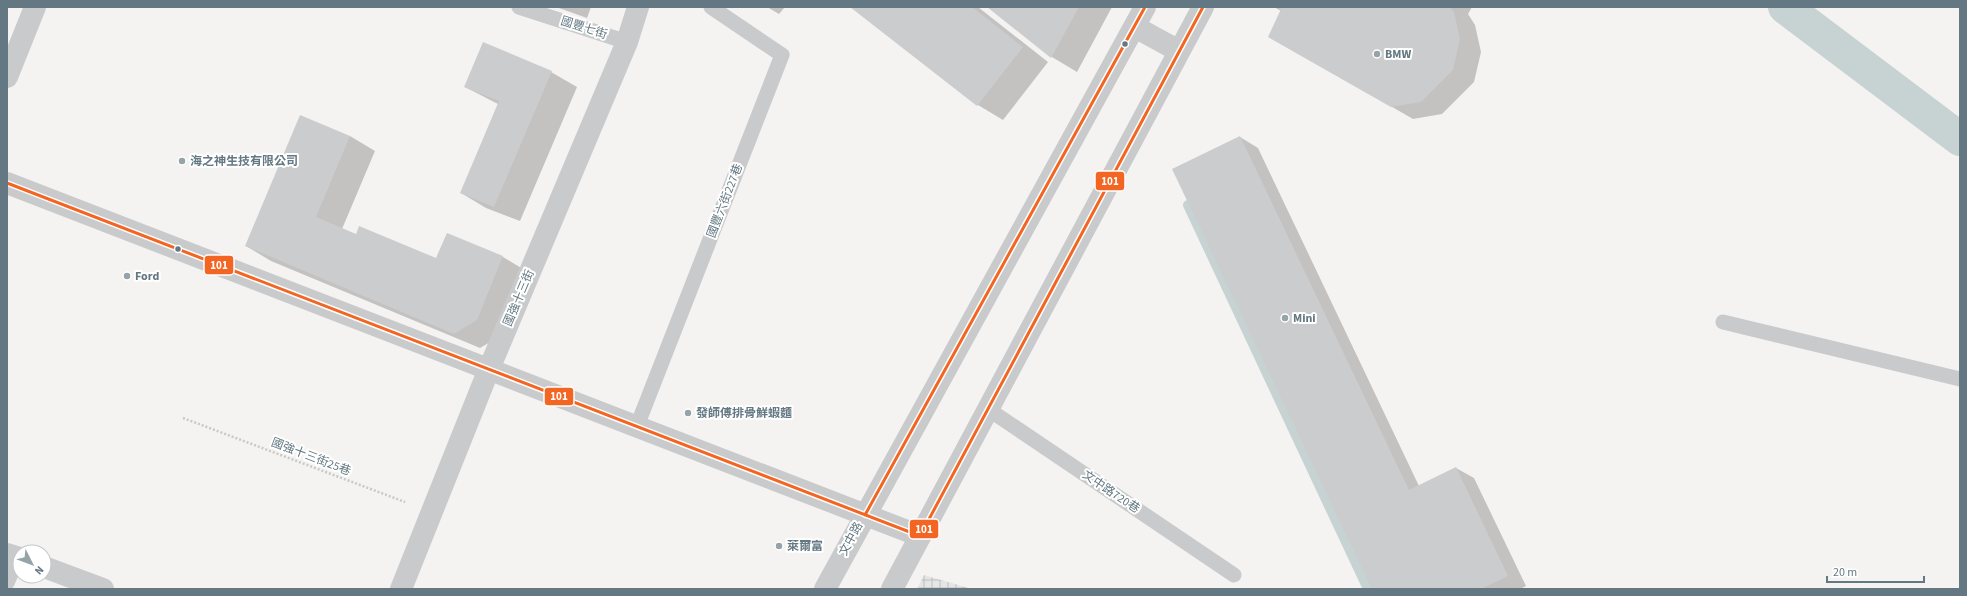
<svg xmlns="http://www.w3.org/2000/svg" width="1967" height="596" font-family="'Source Sans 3','Noto Sans TC',sans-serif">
<defs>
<pattern id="industrial-grid" width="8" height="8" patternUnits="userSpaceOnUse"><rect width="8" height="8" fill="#e4e5e4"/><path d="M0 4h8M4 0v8" fill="none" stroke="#bcbebe"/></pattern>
</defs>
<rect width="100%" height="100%" fill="#f4f3f1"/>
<!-- industrial -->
<path fill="url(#industrial-grid)" d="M924,575L972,589H917Z"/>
<!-- shadow -->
<path fill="#0003" d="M556,7H591L587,18Z
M767,7H785L779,14Z
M852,7H978L1048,62L1003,120L978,105Z
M989,7H1112L1077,72L1052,57Z
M1274,7H1472L1468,14L1475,25L1481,52L1474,82L1442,114L1413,119L1269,36L1281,11Z
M551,72L577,87L520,221L486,208L461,193L498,104L465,87Z
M350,136L375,151L342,229L357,235L436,259L447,234L503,257L528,272L502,335L480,348L271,261L246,246Z
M1240,137L1258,148L1419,486L1456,468L1474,478L1526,586L1520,589H1373Z"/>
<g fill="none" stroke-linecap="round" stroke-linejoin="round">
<!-- stream -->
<path stroke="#c7d2d3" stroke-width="10" d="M1188,205L1368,589"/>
<!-- canal -->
<path stroke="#c7d2d3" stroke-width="34" d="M1785,7L1960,139"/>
</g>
<!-- building -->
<path fill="#cbcccd" d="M850,7H972L1023,47L977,106Z
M987,7H1079L1051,58Z
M1275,7H1450L1454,12L1460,39L1453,70L1421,102L1391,107L1268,37L1281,9Z
M483,42L552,71L494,207L460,193L499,101L464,87Z
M300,115L350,136L316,217L356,234L359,226L436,258L447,233L503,256L477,320L454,334L245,246Z
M1240,136L1409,490L1456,467L1508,576L1481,589H1372L1172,169Z"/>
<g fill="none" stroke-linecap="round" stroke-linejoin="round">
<!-- path -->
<path stroke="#c7c8c8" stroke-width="2.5" stroke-dasharray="2 2" stroke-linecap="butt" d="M183,418L405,502"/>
<!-- service -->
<path stroke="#c9cacb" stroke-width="15" d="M519,7L627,42
M1723,322L1960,379
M988,409L1234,575
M637,426L782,55L711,7
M7,583L18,558"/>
<!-- minor -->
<path stroke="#c9cacb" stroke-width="22" d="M7,77L35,7
M7,183L920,536
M7,554L20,558
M44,567L103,589
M401,589L489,369L627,42L638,7"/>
<!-- tertiary -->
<path stroke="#c9cacb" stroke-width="22" d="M1135,27L1179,51
M825,589L1145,7
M892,589L1203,7"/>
<!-- bus-1 casing -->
<g stroke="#fff" stroke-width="6">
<path id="bus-1" d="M7,183L920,536L1203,7
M865,515L1145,7"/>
</g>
<!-- bus-1 -->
<use href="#bus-1" stroke="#f26522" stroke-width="3"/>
</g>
<!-- markers -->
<g fill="#637882" stroke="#fff" stroke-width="1.5">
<circle cx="1125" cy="44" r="3.5"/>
<circle cx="178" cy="249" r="3.5"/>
</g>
<g fill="#96a3a9" stroke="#fff" stroke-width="1.5">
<circle cx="1377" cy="54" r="4"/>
<circle cx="182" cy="161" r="4"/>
<circle cx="127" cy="276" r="4"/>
<circle cx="1285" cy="318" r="4"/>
<circle cx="688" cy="413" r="4"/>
<circle cx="779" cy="546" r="4"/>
</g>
<g text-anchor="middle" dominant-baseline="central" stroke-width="4" stroke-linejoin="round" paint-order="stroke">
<!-- street labels -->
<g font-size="12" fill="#637882" stroke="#fff">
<text transform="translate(584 28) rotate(18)">國豐七街</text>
<text transform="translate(725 201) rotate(-69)">國豐六街227巷</text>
<text transform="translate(519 298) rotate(-67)">國強十三街</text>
<text transform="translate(311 457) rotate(21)">國強十三街25巷</text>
<text transform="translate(1111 492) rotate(34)">文中路720巷</text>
<text transform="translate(851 539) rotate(-62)">文中路</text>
</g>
<!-- poi labels -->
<g font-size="12" font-weight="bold" fill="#637882" stroke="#fff" text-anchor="start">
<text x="1385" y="54">BMW</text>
<text x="190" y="161">海之神生技有限公司</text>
<text x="135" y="276">Ford</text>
<text x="1293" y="318">Mini</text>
<text x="696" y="413">發師傅排骨鮮蝦麵</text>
<text x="787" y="546">萊爾富</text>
</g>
</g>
<g stroke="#fff" stroke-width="1.5">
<rect x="1095" y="171" width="30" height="20" rx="4" fill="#f26522"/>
<rect x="204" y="255" width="30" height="20" rx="4" fill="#f26522"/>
<rect x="544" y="387" width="30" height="19" rx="4" fill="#f26522"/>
<rect x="909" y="519" width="30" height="20" rx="4" fill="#f26522"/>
</g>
<g font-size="11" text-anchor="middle" font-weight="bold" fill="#fff">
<text x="1110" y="185">101</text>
<text x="219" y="269">101</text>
<text x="559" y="400">101</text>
<text x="924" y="533">101</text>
</g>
<!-- border -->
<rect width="1967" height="596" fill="none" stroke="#637882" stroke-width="16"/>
<!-- north arrow -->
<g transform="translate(32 564) rotate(132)"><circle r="19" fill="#ffffff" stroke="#c1c9cd"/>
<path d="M0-3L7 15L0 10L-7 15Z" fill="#96a3a9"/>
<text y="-6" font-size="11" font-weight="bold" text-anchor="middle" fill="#637882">N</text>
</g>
<!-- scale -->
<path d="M1827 576v6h97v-6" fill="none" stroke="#637882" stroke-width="2"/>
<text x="1833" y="576" font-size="12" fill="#637882" stroke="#ffffff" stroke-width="3" paint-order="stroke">20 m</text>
</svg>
